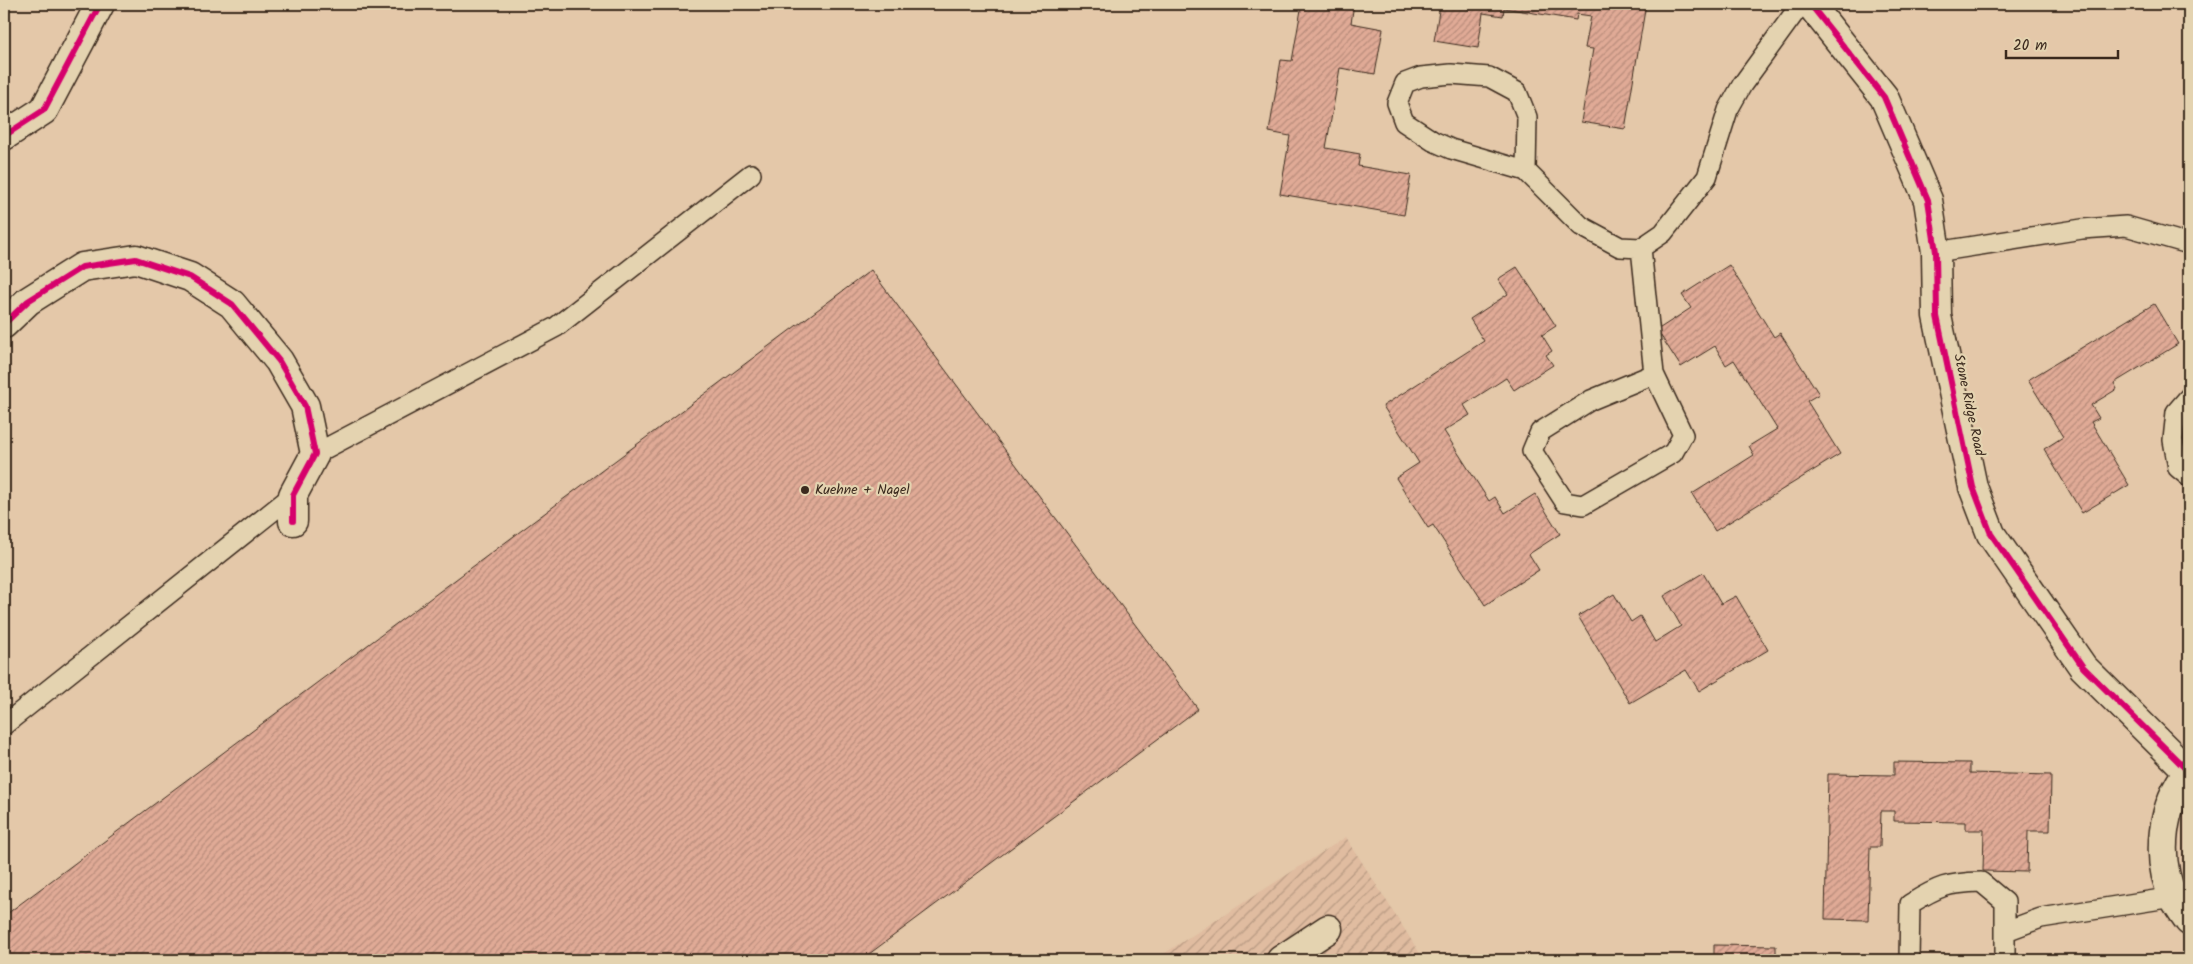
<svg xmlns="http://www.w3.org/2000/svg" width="2193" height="964" font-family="Kalam,sans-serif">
<defs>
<pattern id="industrial-furrows" width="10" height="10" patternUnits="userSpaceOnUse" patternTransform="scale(1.25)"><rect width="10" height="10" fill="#e0bca0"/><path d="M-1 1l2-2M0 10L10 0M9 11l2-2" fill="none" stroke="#b79982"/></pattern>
<pattern id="building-hatch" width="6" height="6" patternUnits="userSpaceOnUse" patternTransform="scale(1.25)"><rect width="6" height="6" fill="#e0aa96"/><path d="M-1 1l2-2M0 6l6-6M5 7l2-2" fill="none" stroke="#b78b7a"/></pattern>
</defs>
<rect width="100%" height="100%" fill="#e4c8a9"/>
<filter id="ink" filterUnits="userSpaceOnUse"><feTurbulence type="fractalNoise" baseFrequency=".02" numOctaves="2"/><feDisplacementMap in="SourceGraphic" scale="10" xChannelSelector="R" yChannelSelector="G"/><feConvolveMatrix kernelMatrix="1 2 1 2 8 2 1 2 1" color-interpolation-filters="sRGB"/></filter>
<g filter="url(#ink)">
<!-- industrial -->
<path fill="url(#industrial-furrows)" d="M1346,837L1424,960H1154Z"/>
<!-- building -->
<path fill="url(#building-hatch)" stroke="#3b2a1e" d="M1302,4H1354L1351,23L1383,29L1375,74L1340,68L1326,148L1360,154L1358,166L1411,175L1404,215L1280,194L1290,136L1269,132L1281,60L1292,61Z
M1434,4H1646L1625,129L1581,122L1593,49L1585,48L1591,16L1577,14L1576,20L1504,8L1503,16L1483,13L1478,48L1434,41L1440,5Z
M1729,265L1774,337L1780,333L1819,394L1807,401L1840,454L1715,531L1692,494L1754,455L1749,446L1777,429L1734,360L1726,365L1715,346L1681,367L1657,330L1691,308L1682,295Z
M1517,267L1556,326L1542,335L1552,351L1546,355L1553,365L1514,390L1506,378L1464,405L1470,415L1444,431L1489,501L1495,497L1505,513L1535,494L1560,534L1529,554L1539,570L1485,605L1433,525L1428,528L1396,478L1419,463L1383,406L1484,341L1470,319L1508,294L1498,279Z
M871,270L1198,709L861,960H4V916Z
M2154,304L2178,344L2114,383L2117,389L2091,405L2099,418L2091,422L2129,485L2082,513L2044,449L2063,437L2028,380Z
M1703,573L1721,604L1736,596L1768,650L1699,691L1686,670L1630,703L1578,616L1614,594L1631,622L1640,616L1655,642L1681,626L1664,596Z
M1894,762L1970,763V773L2051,775L2050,831H2028L2027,872L1983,871L1984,830H1966V822L1894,821V811H1881L1880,847H1870L1868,920L1825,919L1828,774L1894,775Z
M1714,945L1776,946V960H1795H1714Z"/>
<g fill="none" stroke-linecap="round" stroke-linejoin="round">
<!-- service casing -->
<g stroke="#3b2a1e" stroke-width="22">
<path id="service" d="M1526,171L1527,117L1517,92L1489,77L1451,74L1421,77L1405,83L1397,103L1404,122L1433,141L1451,149L1526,171L1581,226L1620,247L1641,248
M1936,252L2082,229L2126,226L2189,244
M1654,374L1591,400L1540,432L1532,451L1565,502L1583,505L1673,453L1683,435L1654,374L1641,248L1663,233L1707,177L1728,110L1742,85L1801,4
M2189,397L2176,412L2173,440L2178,468L2189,477
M315,454L556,327L751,174
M4,725L293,495
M2006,931L2041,918L2174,897
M1909,960L1910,904C1939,886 1947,883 1981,882L2005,902V960"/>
</g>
<!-- minor casing -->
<g stroke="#3b2a1e" stroke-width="31">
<path id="minor" d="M1810,4L1884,97L1928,200L1936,252L1937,316L1973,487L1991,534L2083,667L2188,771
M4,136L44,110L100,4
M4,324L28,301L82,267L136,259L190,277L232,304L279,361L305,406L315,454L293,495V521
M2189,770C2162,804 2154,858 2174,898C2178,906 2184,914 2189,921
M1281,960L1328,929"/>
</g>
<!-- service -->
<use href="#service" stroke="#e4d3b0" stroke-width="19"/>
<!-- minor -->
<use href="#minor" stroke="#e4d3b0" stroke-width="28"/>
<!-- cycleway casing -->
<g stroke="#e4d3b0" stroke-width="9">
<path id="cycleway" d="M1810,4L1884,97L1928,200L1936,252L1937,316L1973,487L1991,534L2083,667L2188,771
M4,136L44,110L100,4
M4,324L28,301L82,267L136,259L190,277L232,304L279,361L305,406L315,454L293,495V521"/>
</g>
<!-- cycleway -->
<use href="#cycleway" stroke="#d6006c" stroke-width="6"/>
</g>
</g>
<!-- markers -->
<circle fill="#3b2a1e" stroke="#e4d3b0" stroke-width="2" cx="805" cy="490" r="5"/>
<g text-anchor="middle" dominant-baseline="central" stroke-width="4.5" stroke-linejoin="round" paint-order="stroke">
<!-- street labels -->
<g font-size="14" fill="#3b2a1e" stroke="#e4d3b0">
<text transform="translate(1969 405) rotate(78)">Stone Ridge Road</text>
</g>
<!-- poi labels -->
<g font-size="14" fill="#3b2a1e" stroke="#e4d3b0" text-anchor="start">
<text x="815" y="490">Kuehne + Nagel</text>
</g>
</g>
<!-- margin -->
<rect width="2193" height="964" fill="none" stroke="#e4d3b0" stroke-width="20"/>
<rect x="10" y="10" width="2173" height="944" fill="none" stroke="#3b2a1e" stroke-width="2" filter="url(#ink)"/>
<!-- scale -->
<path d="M2006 50v8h112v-8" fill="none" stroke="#3b2a1e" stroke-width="2.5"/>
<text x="2013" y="50" font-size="15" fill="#3b2a1e" stroke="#e4d3b0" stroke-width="4" paint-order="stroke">20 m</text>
</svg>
